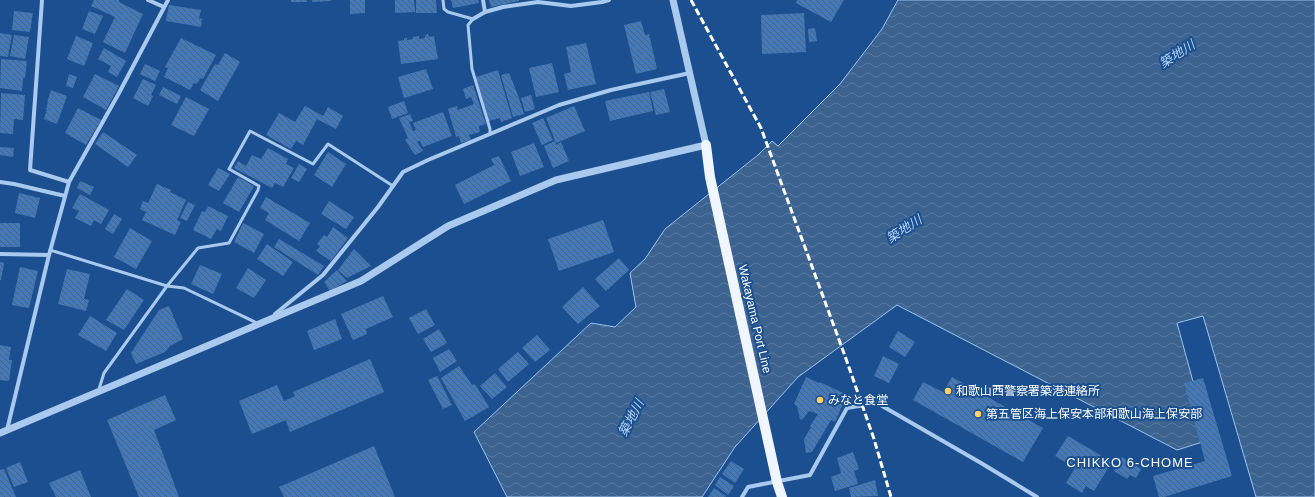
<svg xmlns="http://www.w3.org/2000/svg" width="1315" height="497" font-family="Helvetica,'Noto Sans JP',sans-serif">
<defs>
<pattern id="water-waves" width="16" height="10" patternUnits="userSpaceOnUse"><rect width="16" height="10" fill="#3c6290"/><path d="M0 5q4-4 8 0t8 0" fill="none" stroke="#597aa1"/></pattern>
<pattern id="building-back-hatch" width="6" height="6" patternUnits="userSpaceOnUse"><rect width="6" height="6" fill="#4478b7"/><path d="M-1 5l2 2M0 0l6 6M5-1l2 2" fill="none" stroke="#486282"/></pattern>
</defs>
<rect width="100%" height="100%" fill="#1b4f8f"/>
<!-- water -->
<path fill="url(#water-waves)" stroke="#9cc4f0" d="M898,0H1315V497H1256L1203,316L1177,323L1209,440L1177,450L897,305L798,377L735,447L702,497H507L474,432L591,323L615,327L636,307L630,273L645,259L665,229L758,155L772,141L778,146L840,84L882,29Z"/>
<!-- building -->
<path fill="url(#building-back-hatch)" d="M94,0H119V2L143,14L125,53L103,42L115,17L91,6Z
M291,0H307V2H291Z
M312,0H331V1L312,2Z
M350,0H365V13L350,14Z
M395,0H414L415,12L395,13Z
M416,0H436L437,13H416Z
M451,0H478L479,3L453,8Z
M489,0H519V1L491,7Z
M797,0H844L831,22L796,3Z
M169,5L201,10L199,18L202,19L201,27L166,21Z
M14,11L33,13L30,32L12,30Z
M89,11L103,16L95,34L82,29Z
M804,13L806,52L762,54L761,15Z
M641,21L645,35L649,34L657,69L636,74L624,25Z
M815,28L817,41L809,42L808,29Z
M0,33L12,35L8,57L0,56Z
M428,34L429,37L434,36L438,59L401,64L398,41L404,40V38H407V40L413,39V37L419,36V39L425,38V35Z
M14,35L29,37L25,59L10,56Z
M76,36L93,43L84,66L67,59Z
M181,38L216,55L203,79L200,78L197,84L194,83L190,90L164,77L168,68L165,67Z
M586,43L596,84L568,90L564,74L571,72L566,47Z
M104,48L126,61L117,77L108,72L111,66L98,59Z
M225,53L240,62L218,101L200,90L215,64L218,65Z
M1,59L27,61L25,78H23L22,91L0,88Z
M552,63L559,92L536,97L529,68Z
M145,64L160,71L155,81L140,74Z
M426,69L433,89L404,98L398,77Z
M498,70L512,118L501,122L500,118L489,121L476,77Z
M509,73L519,98L524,114L513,117L501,75Z
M69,74L77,77L73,88L66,86Z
M95,74L119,86L106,110L83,97Z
M143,79L156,85L151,95L153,96L148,106L133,98Z
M473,85L486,124L479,126L480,132L469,135L471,140L461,143L459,136L456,137L448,109L457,106L458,110L474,104L471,97L466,99L463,89Z
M163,87L181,96L177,104L159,95Z
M664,89L670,112L656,115L650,92Z
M51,90L67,96L57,124L44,119L47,109H46L48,102H47Z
M649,92L653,111L610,121L605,101Z
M1,93L25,95L23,120L14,119L13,134L0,133Z
M531,95L535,109L525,112L521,98Z
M186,97L209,109L194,136L171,125Z
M404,101L408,113L392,119L388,107Z
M305,106L323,116L328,107L343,116L336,129L317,119L303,145L296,141L291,149L266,135L279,113L295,122Z
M574,106L585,131L556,143L546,118Z
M78,108L101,120L86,145L65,133Z
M443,112L452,136L423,147L420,141L417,142L423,151L415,155L405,140L408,138L399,118L410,114L413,121L409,122L413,131L416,130L413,123Z
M543,118L553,140L542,145L532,123Z
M103,132L137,155L128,167L95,144Z
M555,141L556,145L561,142L569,161L553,168L544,146Z
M534,143L544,167L520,176L511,152Z
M0,147L14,148L13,157L0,155Z
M268,148L288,159L286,164L294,168L283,187L275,183L272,188L234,168L238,161L246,166L252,155L261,159Z
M328,152L346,164L332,187L314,175Z
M499,156L511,181L464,204L455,185L494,165L491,159Z
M299,164L307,169L299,182L291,178Z
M218,168L230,174L219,191L208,185Z
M238,177L254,186L239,212L223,203Z
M80,181L94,187L90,195L77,188Z
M157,184L171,190L170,192L186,200L177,220L181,222L175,235L142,220L146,212L140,209L143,201L148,203Z
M19,193L40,198L35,218L15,213Z
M80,194L109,210L101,224L94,220L91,226L75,218L79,211L72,208Z
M266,197L310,223L299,241L265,220L269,213L260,208Z
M329,201L354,217L346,229L321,214Z
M188,202L195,205L187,221L180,218Z
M208,206L228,216L221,231L217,229L211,239L193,230L202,211L205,212Z
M114,214L122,219L113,234L105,229Z
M603,220L614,252L559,271L548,239Z
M0,223H20V247H0Z
M243,223L264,234L254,253L234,242Z
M333,227L348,238L331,261L316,251L320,246L317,244L324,235L327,237Z
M130,228L152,241L136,269L114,257Z
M279,239L324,266L318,275L274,247Z
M267,244L293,262L283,276L257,259Z
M354,249L371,266L347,278L338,270Z
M619,258L629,270L606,291L595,279Z
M0,262L4,263L1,280H0Z
M200,265L222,274L213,294L191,284Z
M20,267L38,271L29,308L12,305Z
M248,268L266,280L254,298L236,288Z
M67,269L90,274L84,299L89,300L86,311L58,304Z
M337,270L347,281L330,291L324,282Z
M583,287L600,306L578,324L562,307Z
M127,289L144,300L124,330L106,320Z
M383,296L393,317L366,329L367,334L353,340L341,314Z
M169,306L183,339L170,346L165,352L136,364L131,353L159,310Z
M426,309L435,325L418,334L409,318Z
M90,316L117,333L106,351L78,335Z
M335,319L342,339L314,350L307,331Z
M439,329L447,343L431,352L423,339Z
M898,331L915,342L905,357L889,347Z
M537,335L550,350L535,362L522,348Z
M0,345L11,347L9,360H12L9,381L0,380Z
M449,349L457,361L440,372L433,358Z
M518,352L529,364L508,382L498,369Z
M883,356L899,364L889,383L874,376Z
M370,359L384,392L290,432L286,420L252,434L239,401L277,385L284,401L295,396L293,392Z
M459,366L472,385L475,384L489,407L465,421L441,378Z
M495,373L507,387L492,399L480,386Z
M437,376L452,405L443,409L428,380Z
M806,377L819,383L820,382L847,395L835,422L831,420L812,452L806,453L804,439L811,427L810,426L818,414L809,411L802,420L800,419L797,406L794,404Z
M952,377L1043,428L1023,462L913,400L923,382L943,392Z
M1203,378L1232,476L1164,497H1159L1153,476L1205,461L1184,383Z
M165,395L176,420L154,430L179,497H139L107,420Z
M1068,436L1112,462L1094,491L1086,486L1082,493L1066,483L1075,468L1055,456Z
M374,446L395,497H284L279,487Z
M853,452L859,469L854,471L858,484L835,491L831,477L841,473L837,458Z
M1122,457L1141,469L1136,478L1130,475L1127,479L1114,471Z
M731,461L744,469L735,483L722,474Z
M20,462L28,482L14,487L6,468Z
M4,469L16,497H0V470Z
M80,470L91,497H56L49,483Z
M720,477L734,486L728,495L715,485Z
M875,480L878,496L851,497L849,488Z
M714,488L726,496L725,497H708Z"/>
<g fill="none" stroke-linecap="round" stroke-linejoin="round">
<!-- service -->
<path stroke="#a9c9ee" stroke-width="3" d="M443,0L444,9L448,12L473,19L468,25L472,69L490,129V134
M50,250L167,286L184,288L257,323
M99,389L104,373L167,286L198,248L229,243L258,190L259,186L229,169L250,131L313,164L328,144L393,186"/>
<!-- minor -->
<path stroke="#a9c9ee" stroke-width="4" d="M42,0L30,170L69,182
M148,0L164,7
M483,0L485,12
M473,19L485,12L503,7L538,2L571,6L602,2L609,0
M0,182L14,184L65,196
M0,254L49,255
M275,314L323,275L378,207L403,172L428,160L559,105L611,90L690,73
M7,430L49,255L69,182L119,93L168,0
M742,497L748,487L810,475L847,408L877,403L981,463L1037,497"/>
<!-- tertiary -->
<path stroke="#a9c9ee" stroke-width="7" d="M0,433L361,281L448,226L556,180L706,145L673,0"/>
<!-- primary -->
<path stroke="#f0f6ff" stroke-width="10" d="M706,145L710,177L777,482L782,497"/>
<!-- rail -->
<path stroke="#fff" stroke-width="3" stroke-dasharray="7 3" stroke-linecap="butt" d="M691,0L761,128L845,356L874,439L891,497"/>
</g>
<!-- markers -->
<g fill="#ffd166" stroke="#1b4f8f" stroke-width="1.5">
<circle cx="948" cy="391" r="4"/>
<circle cx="820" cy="400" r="4"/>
<circle cx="978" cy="414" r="4"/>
</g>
<g text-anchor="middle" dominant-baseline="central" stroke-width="4" stroke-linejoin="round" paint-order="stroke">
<!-- street labels -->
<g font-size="12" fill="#fff" stroke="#1b4f8f">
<text transform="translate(755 319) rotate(77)">Wakayama Port Line</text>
</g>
<!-- poi labels -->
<g font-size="12" fill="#fff" stroke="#1b4f8f" text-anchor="start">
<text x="956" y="391">和歌山西警察署築港連絡所</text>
<text x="828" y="400">みなと食堂</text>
<text x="986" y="414">第五管区海上保安本部和歌山海上保安部</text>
</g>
<!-- water labels -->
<g font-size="13" font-style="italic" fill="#b5d3f5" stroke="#1b4f8f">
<text transform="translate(1177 54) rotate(-33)">築地川</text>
<text transform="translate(904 229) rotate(-33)">築地川</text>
<text transform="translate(631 418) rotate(-62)">築地川</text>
</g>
<!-- neighbourhood labels -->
<g font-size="13" letter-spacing="1" fill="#fff" stroke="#1b4f8f">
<text x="1130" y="462">CHIKKO 6-CHOME</text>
</g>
</g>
</svg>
